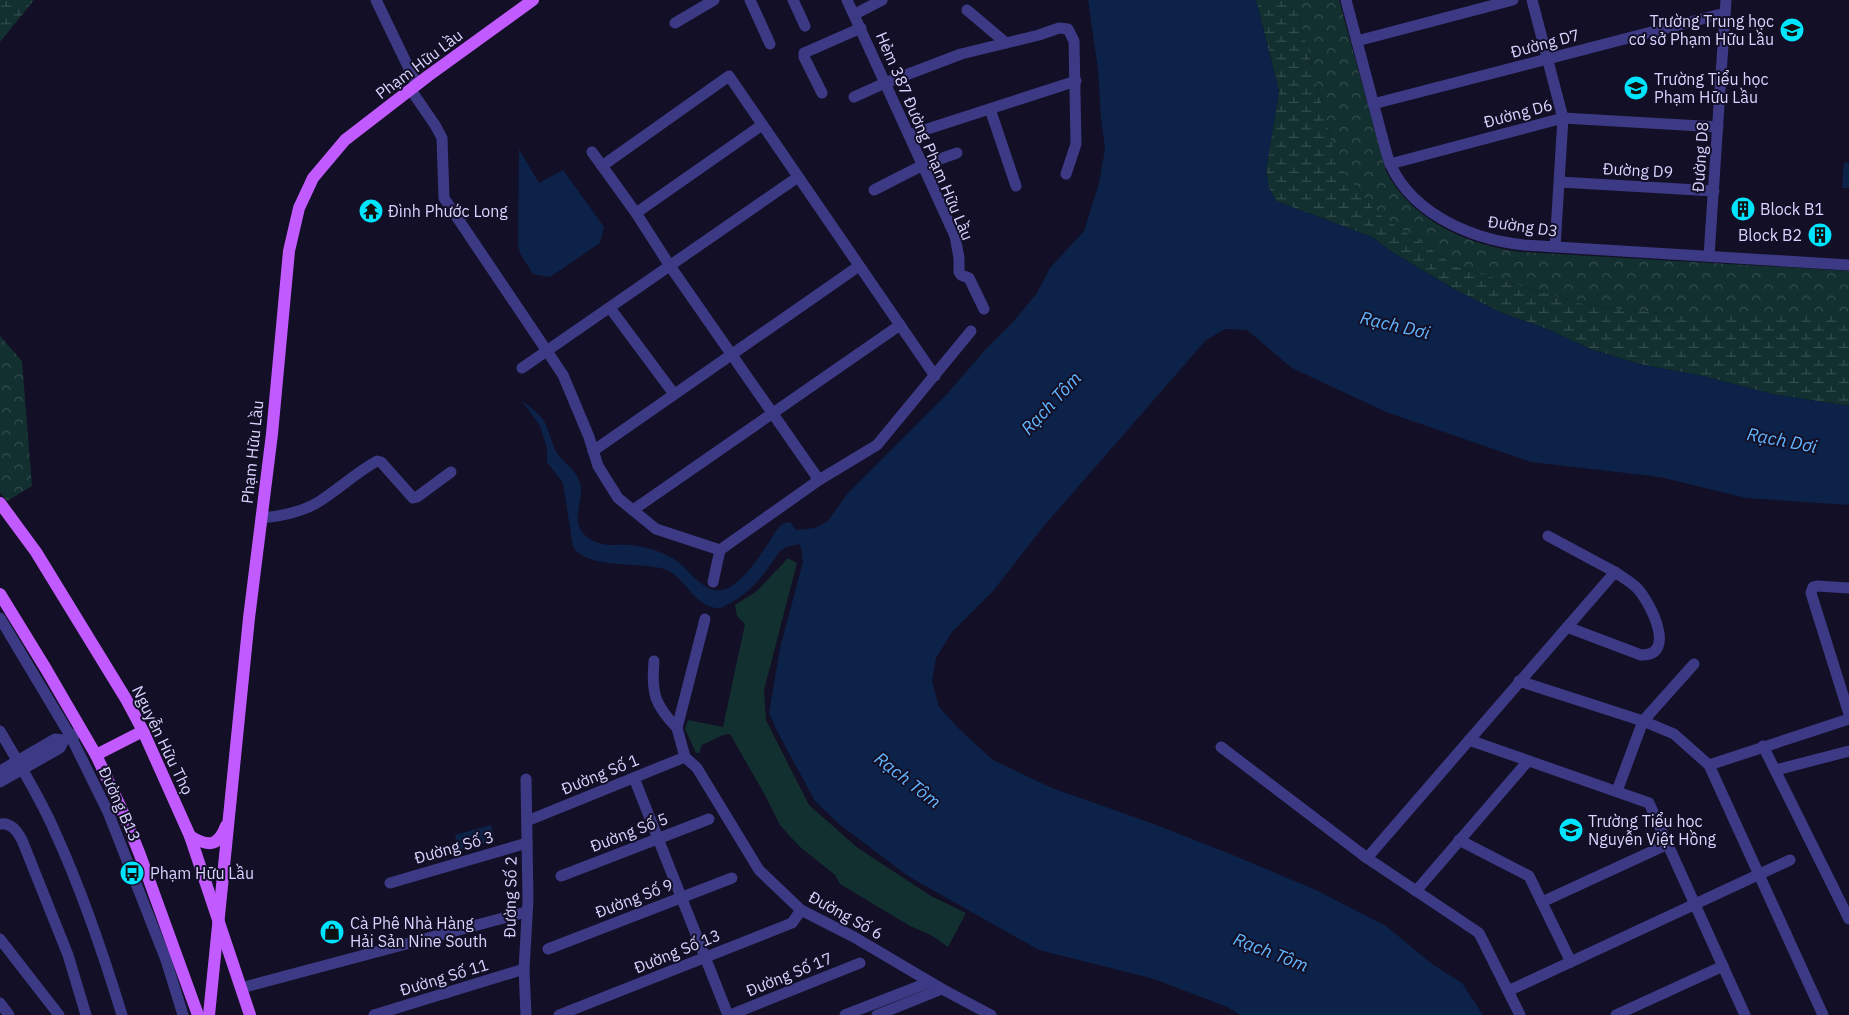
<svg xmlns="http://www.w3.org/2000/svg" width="1849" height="1015" font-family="'IBM Plex Sans',sans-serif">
  <defs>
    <pattern id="forest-crowns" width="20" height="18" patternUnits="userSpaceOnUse" patternTransform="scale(1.25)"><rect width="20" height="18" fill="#12302f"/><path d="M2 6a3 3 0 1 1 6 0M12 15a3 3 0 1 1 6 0" fill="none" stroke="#344d4e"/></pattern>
    <pattern id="wetland-marsh" width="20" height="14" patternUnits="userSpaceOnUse" patternTransform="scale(1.25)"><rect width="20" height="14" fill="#12302f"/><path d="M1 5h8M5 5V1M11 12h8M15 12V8" fill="none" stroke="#344d4e"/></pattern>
  </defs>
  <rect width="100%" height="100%" fill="#130f26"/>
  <path fill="#12302f" d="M788 558 797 563 764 690 766 720 809 805 858 848 931 896 966 913 948 947 931 935 910 926 840 884 835 875 799 846 780 825 766 797 730 734 723 735 702 745 699 753H696L685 729 688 720 723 727 745 624 737 616 735 605 757 591Z"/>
  <g fill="url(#forest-crowns)">
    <path d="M1295 0H1339L1386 171C1411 221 1470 246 1522 252L1849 271V315H1683L1589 306 1457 267 1377 213 1337 163Z"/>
    <path d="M0 336 22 361 32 486 7 501 0 493Z"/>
  </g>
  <g fill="url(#wetland-marsh)">
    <path d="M0 0H34L0 42Z"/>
    <path d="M1256 0H1295L1337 163 1377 213 1457 267 1589 306 1683 315H1849V406L1772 394 1703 376 1639 364 1590 349 1547 329 1502 313 1454 289 1392 252 1372 237 1276 201 1269 188 1266 170 1279 91Z"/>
  </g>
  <g fill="#0c2248">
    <path d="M1088 0H1256L1279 91 1266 170 1269 188 1276 201 1372 237 1392 252 1454 289 1502 313 1547 329 1590 349 1639 364 1703 376 1772 394 1849 406V505L1746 498 1660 477 1531 462 1386 412 1292 368 1247 330 1225 329 1206 340 1043 527 993 591 952 632 936 658 932 681 939 707 960 730 993 760 1052 788 1151 823 1228 853 1316 890 1386 926 1432 964 1462 983 1483 1015H1240L1227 1007 1154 979 1039 950 908 876 839 824 815 801 778 733 769 713 780 648 803 562 801 547 799 544 786 547 780 551C764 573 755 590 730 603 726 605 724 607 720 608 694 609 686 576 664 569 638 561 589 570 573 547L563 483 547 462V448L540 426 522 401C530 407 539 413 544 421 549 429 551 443 557 453 564 463 577 471 580 483 585 501 568 521 587 537 600 548 616 544 631 545 647 547 660 551 674 559 690 569 702 594 723 590 738 587 757 561 765 548 770 542 774 532 780 526 783 523 786 523 790 522L796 530 815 528 827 522 848 493 948 393 985 350 1013 322 1037 293 1050 268 1084 231 1099 183 1105 149 1101 118 1098 69Z"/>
    <path d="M519 149 539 183 563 170 604 227 600 243 550 277 533 274 520 253 518 245Z"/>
    <path d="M1844 162 1849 163V188H1842Z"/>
    <path d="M491 825 495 840 459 850 455 835Z"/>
  </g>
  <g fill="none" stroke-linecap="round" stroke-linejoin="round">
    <g stroke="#3d3a85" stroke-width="11">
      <path d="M376 0 417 85"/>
      <path d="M750 0 770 44"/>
      <path d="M793 0 805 26"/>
      <path d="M847 0 955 236 959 258V272L961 275 969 278 984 309"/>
      <path d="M1346 0 1387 155C1405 211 1469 239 1524 245L1849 265"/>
      <path d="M1532 0 1563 118 1555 247"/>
      <path d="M967 10 1006 43"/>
      <path d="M855 14 882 0"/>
      <path d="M675 23 714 0"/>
      <path d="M1357 41 1513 0"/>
      <path d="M411 90 435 125 442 138 444 198 563 375 589 437 598 466 618 498 656 529 720 550"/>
      <path d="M822 93 804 57V53L861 28"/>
      <path d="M854 97 885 83 961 54 1039 35 1059 28 1068 29 1074 41 1076 144 1066 174"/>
      <path d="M1373 104 1725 13"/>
      <path d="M990 109 1016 186"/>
      <path d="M909 135 1076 81"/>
      <path d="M592 152 636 213 670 266 819 480"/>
      <path d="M1390 164 1563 118 1718 127"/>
      <path d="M602 166 729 76 935 376"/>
      <path d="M1560 182 1714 191"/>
      <path d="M874 190 923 165 957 153"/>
      <path d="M636 213 762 125"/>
      <path d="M1709 256 1726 0"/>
      <path d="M610 308 674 394"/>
      <path d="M522 368 798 177"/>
      <path d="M593 451 859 266"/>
      <path d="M633 510 900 325"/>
      <path d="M261 518C282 516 303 512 320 501 340 488 357 472 377 461L381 462 413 498 417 497 451 472"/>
      <path d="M713 582 720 550 819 480 877 445 971 331"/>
      <path d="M1849 588 1817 586 1813 587 1811 593 1849 714"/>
      <path d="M0 618 71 737 108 812 166 960 183 1015"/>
      <path d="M1567 627 1641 655C1678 656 1650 602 1637 588 1631 582 1622 577 1615 572"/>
      <path d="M654 661C651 694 655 705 677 728"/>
      <path d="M1519 681 1643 721 1674 734 1709 765 1823 1015"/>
      <path d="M0 731C19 764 40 797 55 832 82 891 103 953 122 1015"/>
      <path d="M1469 740 1649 803 1745 1015"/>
      <path d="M1763 746 1849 919"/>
      <path d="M1221 747 1367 858 1479 933 1520 1015"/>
      <path d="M685 757 697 768 759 870 801 910 854 937 942 989 991 1015"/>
      <path d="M685 757 677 728 705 619"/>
      <path d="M1709 765 1849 719"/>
      <path d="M1776 770 1849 751"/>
      <path d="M0 771 55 739 64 740"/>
      <path d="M634 778 728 1015"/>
      <path d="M526 779 528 900 524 969 526 1015"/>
      <path d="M0 782 60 748 64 740 77 733"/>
      <path d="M1617 791 1643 721 1694 664"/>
      <path d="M527 821 685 757"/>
      <path d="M0 824C11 822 17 831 22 840L68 955 86 1015"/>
      <path d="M1459 840 1529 876 1571 962"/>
      <path d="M1367 858 1615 572 1548 536"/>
      <path d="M561 876 709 819"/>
      <path d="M390 883 527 843"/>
      <path d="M1416 891 1528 761"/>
      <path d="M1542 902 1668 844"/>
      <path d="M0 939 59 1015"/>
      <path d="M548 949 732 878"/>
      <path d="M241 988 526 912"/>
      <path d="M1508 991 1790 860"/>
      <path d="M0 1003 9 1015"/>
      <path d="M374 1015 524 969"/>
      <path d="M559 1015 792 923 801 910"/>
      <path d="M730 1015 860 963"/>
      <path d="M845 1015 930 982"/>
      <path d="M877 1015 942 989"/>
      <path d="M1616 1015 1723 966"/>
    </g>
    <g stroke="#c25bff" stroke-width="12">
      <path d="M0 503 36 552 126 699 143 731 190 836 250 1015"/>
      <path d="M0 594 46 669 96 755 122 810 140 855 198 1015"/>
      <path d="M96 755 143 731"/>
      <path d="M190 836C208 847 218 847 226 826"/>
      <path d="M209 1015 249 618 272 434 289 251 299 208 313 178 345 140 428 76 533 0"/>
    </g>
  </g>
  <defs>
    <symbol id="school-disc" viewBox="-11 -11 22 22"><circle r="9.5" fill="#00e5ff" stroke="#130f26"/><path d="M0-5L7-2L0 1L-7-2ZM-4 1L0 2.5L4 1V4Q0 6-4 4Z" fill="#111"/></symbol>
    <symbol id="building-disc" viewBox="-11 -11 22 22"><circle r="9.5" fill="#00e5ff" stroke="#130f26"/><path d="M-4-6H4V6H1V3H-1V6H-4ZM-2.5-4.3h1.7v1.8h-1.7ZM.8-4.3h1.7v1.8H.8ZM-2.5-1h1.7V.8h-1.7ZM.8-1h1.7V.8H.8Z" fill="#111"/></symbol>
    <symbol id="temple-disc" viewBox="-11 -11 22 22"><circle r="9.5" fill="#00e5ff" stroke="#130f26"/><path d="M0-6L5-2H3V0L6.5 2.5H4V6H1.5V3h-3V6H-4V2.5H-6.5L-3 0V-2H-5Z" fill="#111"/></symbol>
    <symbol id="bus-disc" viewBox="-11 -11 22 22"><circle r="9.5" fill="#00e5ff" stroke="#130f26"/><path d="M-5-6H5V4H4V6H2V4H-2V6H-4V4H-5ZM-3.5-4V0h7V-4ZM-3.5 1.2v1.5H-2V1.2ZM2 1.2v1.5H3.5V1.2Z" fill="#111"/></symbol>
    <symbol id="shop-disc" viewBox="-11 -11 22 22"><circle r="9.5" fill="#00e5ff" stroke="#130f26"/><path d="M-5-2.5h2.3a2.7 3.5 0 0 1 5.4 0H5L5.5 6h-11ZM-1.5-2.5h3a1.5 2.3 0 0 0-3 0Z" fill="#111"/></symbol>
  </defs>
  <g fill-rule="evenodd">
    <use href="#school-disc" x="1778" y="16" width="28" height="28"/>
    <use href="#school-disc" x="1622" y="74" width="28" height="28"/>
    <use href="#building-disc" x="1729" y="195" width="28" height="28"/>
    <use href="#temple-disc" x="357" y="197" width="28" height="28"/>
    <use href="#building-disc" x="1806" y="221" width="28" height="28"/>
    <use href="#school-disc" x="1557" y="816" width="28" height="28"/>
    <use href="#bus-disc" x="118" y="859" width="28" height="28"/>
    <use href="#shop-disc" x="318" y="918" width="28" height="28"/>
  </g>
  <g text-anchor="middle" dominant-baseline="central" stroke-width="4" stroke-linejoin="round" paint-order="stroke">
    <g font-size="16" fill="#d9d4ff" stroke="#130f26" text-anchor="start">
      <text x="1774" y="21" text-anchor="end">Trường Trung học<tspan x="1774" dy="18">cơ sở Phạm Hữu Lầu</tspan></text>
      <text x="1654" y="79">Trường Tiểu học<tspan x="1654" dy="18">Phạm Hữu Lầu</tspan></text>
      <text x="1760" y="209">Block B1</text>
      <text x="388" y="211">Đình Phước Long</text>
      <text x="1802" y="235" text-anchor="end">Block B2</text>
      <text x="1588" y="821">Trường Tiểu học<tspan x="1588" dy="18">Nguyễn Việt Hồng</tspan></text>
      <text x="150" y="873">Phạm Hữu Lầu</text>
      <text x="350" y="923">Cà Phê Nhà Hàng<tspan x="350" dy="18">Hải Sản Nine South</tspan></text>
    </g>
    <g font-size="16" fill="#d9d4ff" stroke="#130f26">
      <text transform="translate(1545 43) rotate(-15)">Đường D7</text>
      <text transform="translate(419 64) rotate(-37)">Phạm Hữu Lầu</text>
      <text transform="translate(1518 113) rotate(-15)">Đường D6</text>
      <text transform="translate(925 136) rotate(67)">Hẻm 387 Đường Phạm Hữu Lầu</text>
      <text transform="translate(1700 157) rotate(-86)">Đường D8</text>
      <text transform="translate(1638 170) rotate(3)">Đường D9</text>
      <text transform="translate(1523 226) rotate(8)">Đường D3</text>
      <text transform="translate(252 452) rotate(-84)">Phạm Hữu Lầu</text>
      <text transform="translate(163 740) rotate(64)">Nguyễn Hữu Thọ</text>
      <text transform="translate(600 774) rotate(-22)">Đường Số 1</text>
      <text transform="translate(120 804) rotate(66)">Đường B13</text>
      <text transform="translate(629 832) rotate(-21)">Đường Số 5</text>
      <text transform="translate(454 847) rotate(-16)">Đường Số 3</text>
      <text transform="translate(510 897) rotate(-89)">Đường Số 2</text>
      <text transform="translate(634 898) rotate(-21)">Đường Số 9</text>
      <text transform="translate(846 915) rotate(29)">Đường Số 6</text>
      <text transform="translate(677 951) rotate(-22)">Đường Số 13</text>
      <text transform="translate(789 974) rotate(-22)">Đường Số 17</text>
      <text transform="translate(444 977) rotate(-17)">Đường Số 11</text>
    </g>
    <g font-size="18" font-style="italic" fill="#62b6ff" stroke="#130f26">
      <text transform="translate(1395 325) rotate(13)">Rạch Dơi</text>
      <text transform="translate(1051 403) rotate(-47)">Rạch Tôm</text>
      <text transform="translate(1782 440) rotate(11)">Rạch Dơi</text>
      <text transform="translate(908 780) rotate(38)">Rạch Tôm</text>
      <text transform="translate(1271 952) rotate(21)">Rạch Tôm</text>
    </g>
  </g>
</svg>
